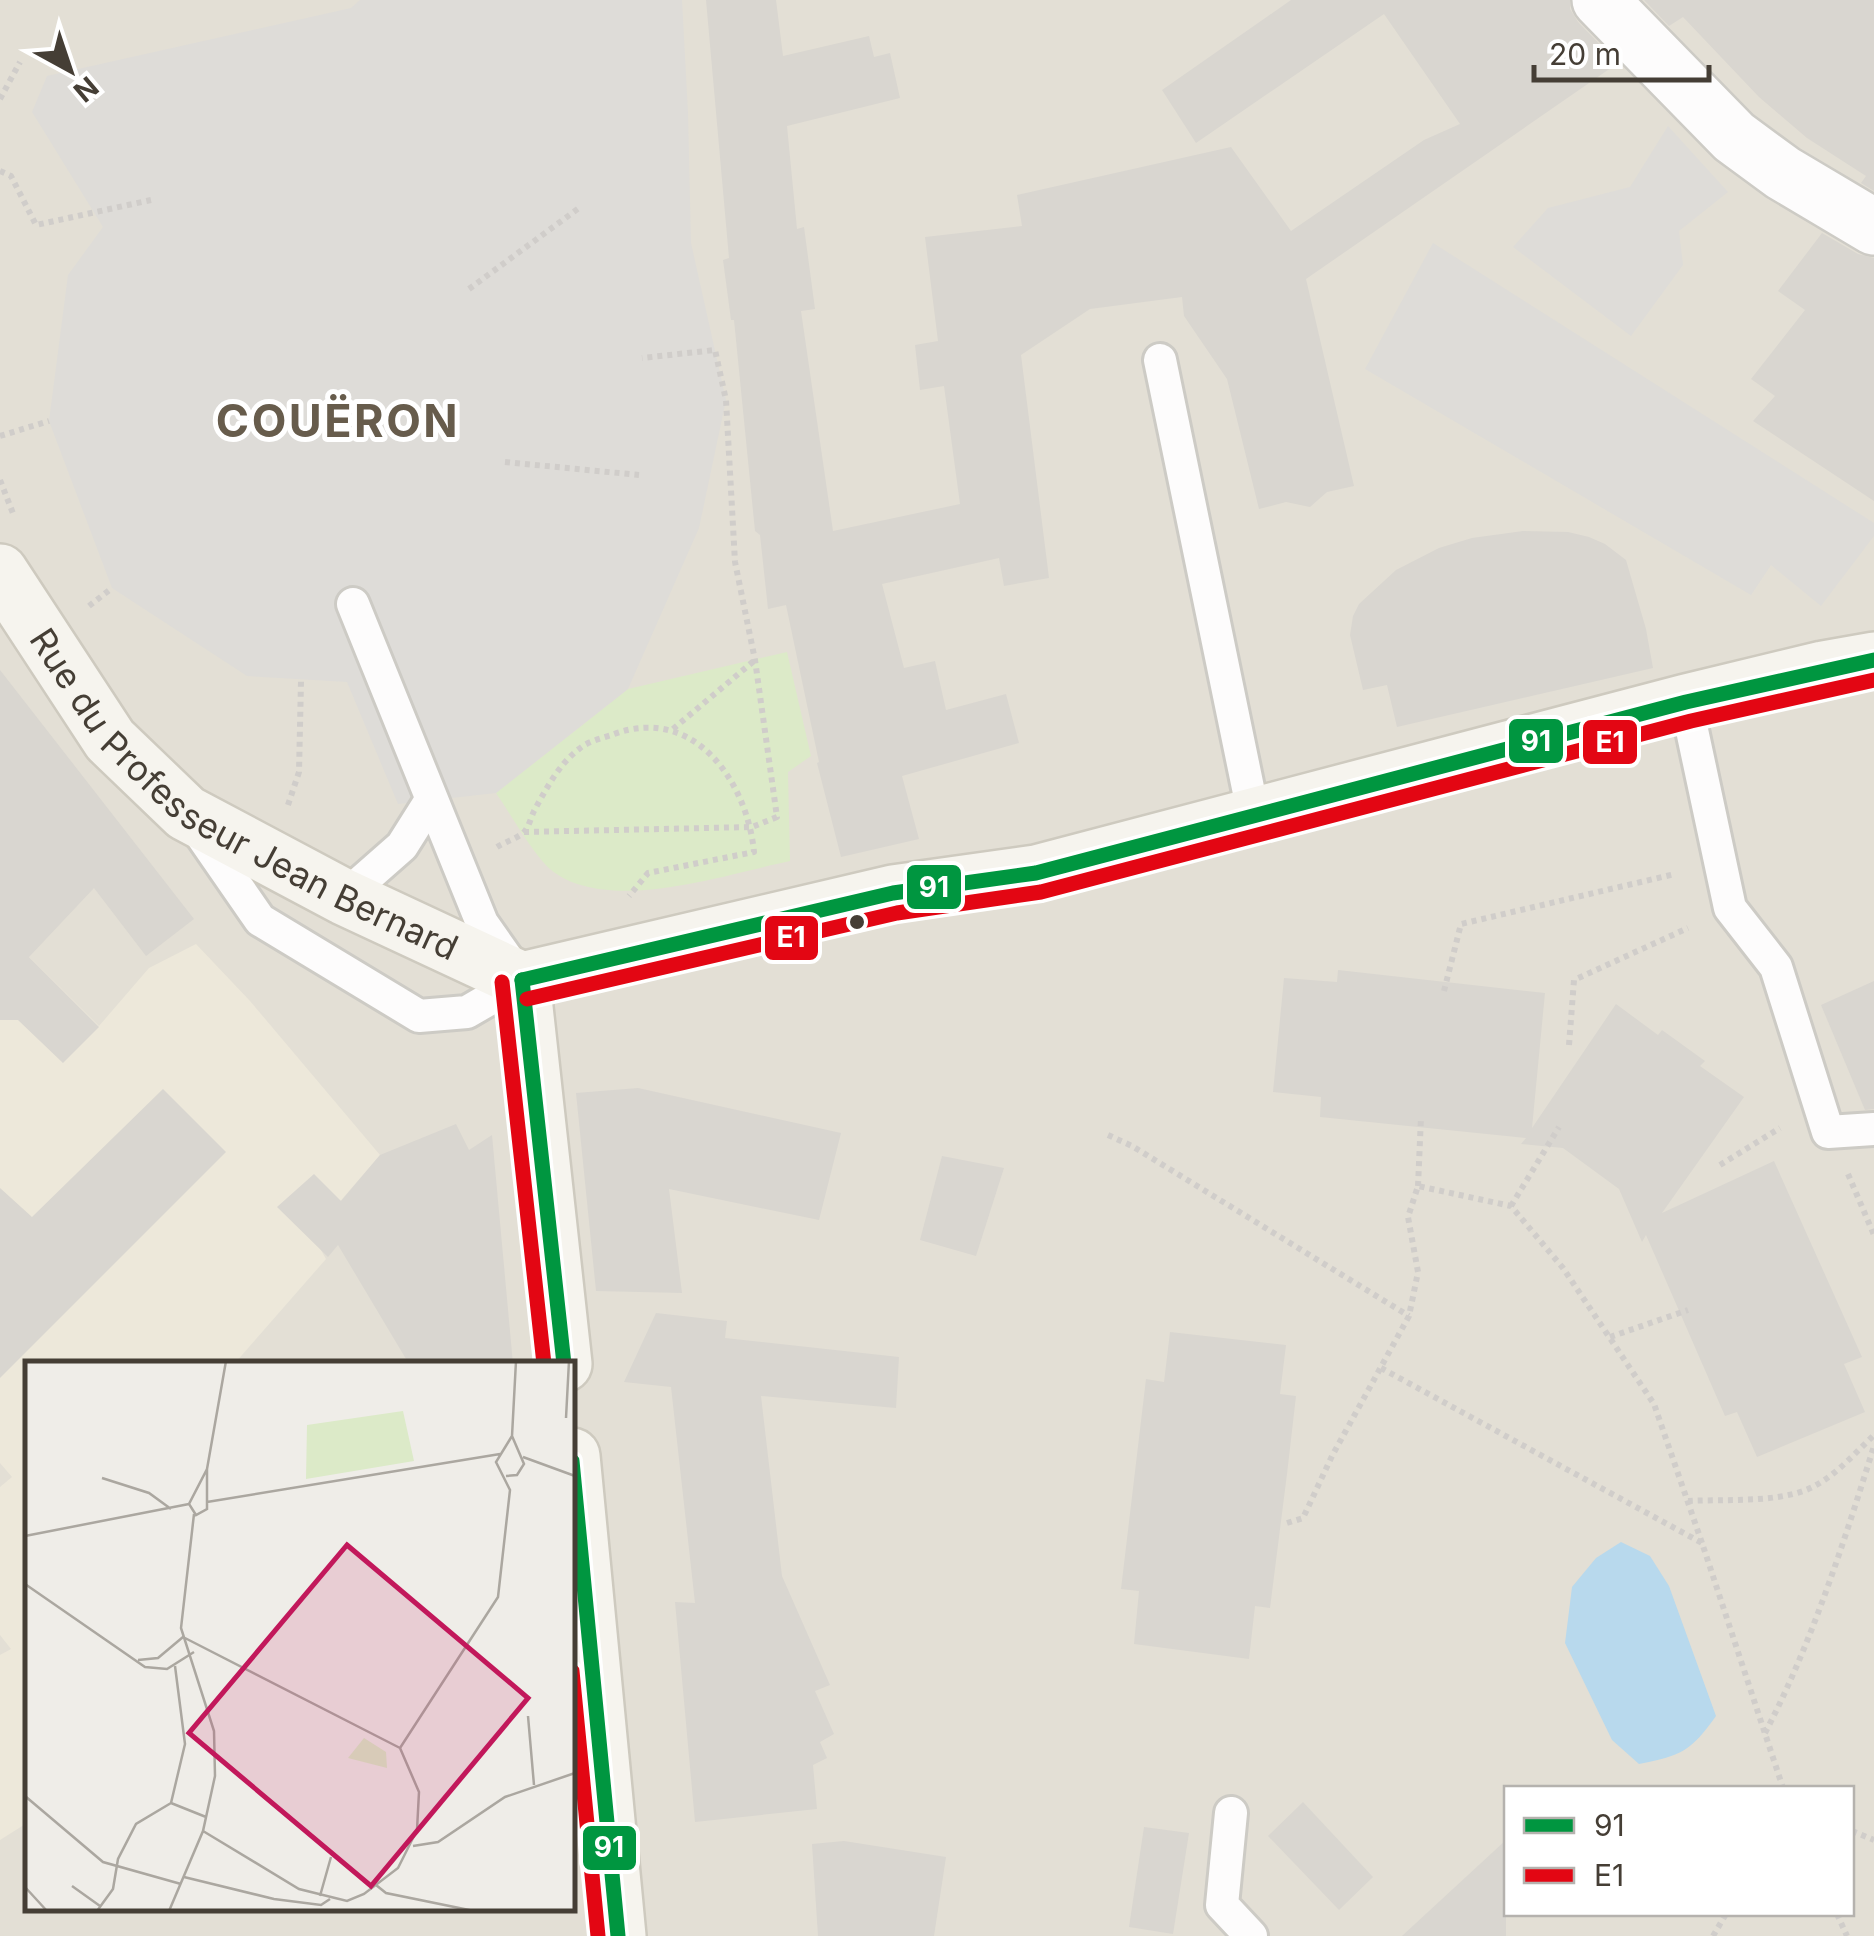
<svg xmlns="http://www.w3.org/2000/svg" width="1874" height="1936" font-family="Inter,sans-serif">
  <rect width="100%" height="100%" fill="#efede8"/>
  <path fill="#e3dfd5" fill-rule="evenodd" d="M0 0H1874V1936H0ZM28 1364H572V1908H28ZM1506 1788H1852V1914H1506Z"/>
  <path fill="#ede8da" d="M7 935 99 1026 149 968 196 944 250 1001 380 1155 312 1234 326 1259 235 1363 28 1364 27 1823 0 1840V1655L11 1649 0 1635V1487L12 1477 0 1463V944Z"/>
  <path fill="#dceac8" d="M787 652 811 756 788 772 790 861C726 874 606 916 550 869 533 854 510 813 496 793L628 689Z"/>
  <g fill="#dedcd8">
    <path d="M360 0H682L688 113 691 243 726 400 699 528 628 689 496 793 398 804 347 682 247 676 112 588 49 421 68 275 103 227 32 112 47 76 351 8Z"/>
    <path d="M1668 126 1728 192 1679 231 1683 265 1631 336 1513 247 1548 208 1630 187Z"/>
    <path d="M1433 243 1874 523V536L1821 606 1771 565 1751 595 1365 369Z"/>
  </g>
  <path fill="#b8d9ed" d="M1621 1542 1650 1556 1669 1586 1716 1716C1691 1751 1681 1756 1639 1764L1612 1740 1565 1643 1572 1587 1596 1558Z"/>
  <g fill="#d9d6d0">
    <path d="M706 0H776L783 56 869 36 874 57 890 53 900 98 787 126 797 229 804 227 815 309 801 311 833 531 960 504 944 386 920 390 915 345 938 341 925 237 1022 226 1017 195 1231 147 1291 231 1424 140 1460 124 1384 14 1196 143 1162 90 1291 0H1570V9L1578 22 1618 63 1306 279 1354 486 1327 492 1310 507 1286 502 1259 509 1227 379 1184 316 1182 297 1090 309 1021 355 1049 578 1004 586 999 558 882 584 904 668 935 661 946 710 1006 694 1019 743 902 776 919 839 841 857 817 763 819 762 786 605 768 609 760 535 755 531 734 320H731L723 260 729 258Z"/>
    <path d="M1644 0H1874V191L1861 183 1866 176 1807 138 1759 97 1683 17 1669 26Z"/>
    <path d="M1822 233 1858 254 1874 258V501L1753 421 1775 396 1751 379 1805 310 1778 291Z"/>
    <path d="M1523 531 1568 532 1589 537 1605 544 1626 560 1646 629 1653 668 1397 727 1387 685 1363 690 1350 635 1353 616 1359 604 1396 570 1439 548 1472 538Z"/>
    <path d="M0 670 194 919 146 956 94 888 29 957 99 1027 63 1063 18 1020H0Z"/>
    <path d="M1338 970 1545 993 1532 1128 1616 1004 1658 1035 1662 1030 1705 1061 1700 1066 1744 1097 1662 1213 1774 1161 1862 1357 1844 1364 1865 1412 1757 1457 1737 1412 1725 1416 1646 1235 1642 1242 1619 1189 1563 1148 1521 1144 1526 1138 1320 1117 1321 1097 1273 1092 1284 978 1337 982Z"/>
    <path d="M1874 981V1109L1865 1110 1821 1005Z"/>
    <path d="M638 1088 841 1133 819 1220 669 1189 682 1293 596 1291 576 1093Z"/>
    <path d="M163 1089 226 1152 0 1378V1188L32 1217Z"/>
    <path d="M456 1124 469 1150 492 1135 513 1364H409L338 1245 328 1257 277 1207 314 1174 341 1201 380 1155Z"/>
    <path d="M942 1156 1004 1168 976 1256 920 1240Z"/>
    <path d="M656 1313 727 1321 725 1338 899 1357 896 1408 761 1396 782 1576 830 1685 815 1691 834 1734 820 1742 827 1758 813 1765 817 1809 695 1822 675 1602 695 1603 671 1387 624 1382Z"/>
    <path d="M1170 1332 1286 1345 1280 1394 1296 1396 1287 1474 1270 1608 1255 1606 1249 1659 1134 1644 1139 1591 1121 1589 1146 1379 1164 1382Z"/>
    <path d="M1303 1802 1373 1877 1339 1910 1268 1836Z"/>
    <path d="M1144 1827 1189 1833 1173 1934 1129 1927Z"/>
    <path d="M1506 1840V1936H1402Z"/>
    <path d="M844 1841 946 1857 934 1936H818L812 1844Z"/>
  </g>
  <g fill="none" stroke-linecap="round" stroke-linejoin="round">
    <defs>
      <g id="lane">
        <path d="M1160 360 1254 817"/>
        <path d="M1686 702 1730 908 1776 967 1828 1132 1874 1129"/>
        <path d="M195 826 260 920 419 1016 467 1012 522 980 482 923 353 604"/>
        <path d="M344 897 402 846 431 800"/>
        <path d="M1231 1813 1222 1905 1251 1936"/>
      </g>
      <path id="street" d="M1600 0 1734 137 1783 173 1874 227"/>
      <g id="secondary">
        <path id="s1" d="M0 572 110 740 186 813 344 897 522 980"/>
        <path d="M522 980 893 893 1036 873 1686 702 1823 669 1874 660"/>
        <path d="M522 980 564 1364"/>
        <path d="M572 1456 618 1936"/>
      </g>
    </defs>
    <use href="#lane" stroke="#cdcbc5" stroke-width="38"/>
    <use href="#street" stroke="#cdcbc5" stroke-width="60"/>
    <use href="#secondary" stroke="#cecabf" stroke-width="60"/>
    <g stroke="#d0cdca" stroke-width="6" stroke-dasharray="5 5" stroke-linecap="butt">
      <path d="M0 99 20 62"/>
      <path d="M0 171 11 176 36 225 151 200"/>
      <path d="M469 289 579 208"/>
      <path d="M0 436 49 421"/>
      <path d="M505 462 639 475"/>
      <path d="M0 480 14 516"/>
      <path d="M89 606 112 588"/>
      <path d="M673 729 755 660"/>
      <path d="M288 805 299 772 301 681"/>
      <path d="M524 832 752 827 777 817 755 660 735 562 726 400 715 350 642 358"/>
      <path d="M497 847C505 842 518 838 524 832 529 827 531 817 534 811 546 789 559 764 579 749 588 741 603 738 614 734 694 705 747 781 754 852L648 873 629 896"/>
      <path d="M1444 991 1461 924 1675 874"/>
      <path d="M1569 1045 1574 980 1688 928"/>
      <path d="M1108 1135 1132 1146 1409 1316"/>
      <path d="M1720 1165 1780 1128"/>
      <path d="M1848 1174 1874 1235"/>
      <path d="M1418 1186 1421 1117"/>
      <path d="M1511 1206 1559 1127"/>
      <path d="M1610 1337 1688 1310"/>
      <path d="M1381 1368 1702 1543 1783 1788"/>
      <path d="M1688 1501C1725 1499 1771 1503 1806 1490 1833 1479 1854 1454 1874 1435"/>
      <path d="M1287 1523 1303 1518 1332 1456 1409 1316 1418 1272 1408 1217 1418 1186 1511 1206 1563 1268 1654 1404 1702 1543"/>
      <path d="M1765 1733C1812 1643 1844 1542 1874 1446"/>
      <path d="M1852 1831 1874 1840"/>
      <path d="M1837 1914 1847 1936"/>
      <path d="M1713 1936 1726 1914"/>
    </g>
    <use href="#lane" stroke="#fdfcfc" stroke-width="32"/>
    <use href="#street" stroke="#fdfcfc" stroke-width="55"/>
    <use href="#secondary" stroke="#f6f4ee" stroke-width="55"/>
    <defs>
      <g id="bus-1">
        <path d="M522 980 893 893 1036 873 1686 702 1874 660"/>
        <path d="M522 980 564 1364"/>
        <path d="M572 1461 618 1936"/>
      </g>
      <g id="bus-2">
        <path d="M502 982 544 1364"/>
        <path d="M527 999 897 913 1041 892 1691 721 1874 680"/>
        <path d="M572 1671 598 1936"/>
      </g>
    </defs>
    <use href="#bus-1" stroke="#fff" stroke-width="22"/>
    <use href="#bus-2" stroke="#fff" stroke-width="22"/>
    <use href="#bus-1" stroke="#009640" stroke-width="15"/>
    <use href="#bus-2" stroke="#e30613" stroke-width="15"/>
  </g>
  <circle fill="#453e35" stroke="#fff" stroke-width="4" cx="857" cy="922" r="9"/>
  <g text-anchor="middle" dominant-baseline="central" stroke-width="10" stroke-linejoin="round" paint-order="stroke">
    <g font-size="35" fill="#453e35" stroke="#fff">
      <text stroke="none"><textPath href="#s1" startOffset="340">Rue du Professeur Jean Bernard</textPath></text>
    </g>
    <g font-size="45" font-weight="bold" letter-spacing="2.5" fill="#675c4c" stroke="#fff">
      <text x="338" y="420">COUËRON</text>
    </g>
  </g>
  <g transform="translate(25 1361)">
    <rect width="550" height="550" fill="#efede8"/>
    <path d="M378 50 389 100 281 118 282 64ZM339 377 361 391 362 407 323 397Z" fill="#dceac8"/>
    <path fill="none" stroke="#aba7a0" stroke-width="2.5" d="M541 57 544 0M498 96 550 115M182 108V148L171 154 164 143 182 108 201 0M481 115 492 114 499 103 487 75M77 117 124 132 146 148M182 141 475 93M0 175 164 143M0 223 120 306 142 308 169 291M158 276 375 387M113 299 133 297 158 276M503 355 509 424M375 387 473 236 485 129 471 101 487 75 491 0M0 435 78 501 156 523M146 442 181 456M178 470 274 528 322 540 339 533 373 507 392 469 394 431 375 387M388 485 413 481 480 436 550 412M159 516 249 538 296 544 305 538M351 524 361 532 449 550M47 525 75 545M0 526 22 550M295 535 306 496M72 550 88 528 93 498 111 463 146 442 160 383 150 305M144 550 178 470 190 415 189 370 156 267 169 153"/>
    <path fill="#c2185b" fill-opacity="0.15" stroke="#c2185b" stroke-width="5" d="M322 184 503 337 346 525 164 372Z"/>
    <rect width="550" height="550" fill="none" stroke="#453e35" stroke-width="5"/>
  </g>
  <g stroke="#fff" stroke-width="4">
    <rect x="1507" y="717" width="58" height="48" rx="10" fill="#009640"/>
    <rect x="1581" y="718" width="58" height="48" rx="10" fill="#e30613"/>
    <rect x="905" y="863" width="58" height="48" rx="10" fill="#009640"/>
    <rect x="763" y="914" width="57" height="48" rx="10" fill="#e30613"/>
    <rect x="581" y="1824" width="57" height="48" rx="10" fill="#009640"/>
  </g>
  <g font-size="28" text-anchor="middle" font-weight="bold" fill="#fff">
    <text x="1536" y="751">91</text>
    <text x="1610" y="752">E1</text>
    <text x="934" y="897">91</text>
    <text x="791" y="947">E1</text>
    <text x="609" y="1857">91</text>
  </g>
  <rect x="1504" y="1786" width="350" height="130" fill="#ffffff" stroke="#b5b2ae" stroke-width="2.5"/>
  <rect x="1524" y="1818" width="50" height="15" fill="#009640" stroke="#b5b2ae" stroke-width="2.5"/>
  <text x="1594" y="1836" font-size="30" fill="#453e35">91</text>
  <rect x="1524" y="1868" width="50" height="15" fill="#e30613" stroke="#b5b2ae" stroke-width="2.5"/>
  <text x="1594" y="1886" font-size="30" fill="#453e35">E1</text>
  <g transform="translate(70 70) rotate(140)" stroke="#ffffff" stroke-width="8" paint-order="stroke">
  <path d="M0-8L18 38L0 25L-18 38Z" fill="#453e35"/>
  <text y="-15" font-size="28" font-weight="bold" text-anchor="middle" fill="#453e35">N</text>
  </g>
  <path d="M1534 65v15h175v-15" fill="none" stroke="#453e35" stroke-width="5"/>
  <text x="1549" y="65" font-size="30" fill="#453e35" stroke="#ffffff" stroke-width="8" paint-order="stroke">20 m</text>
</svg>
